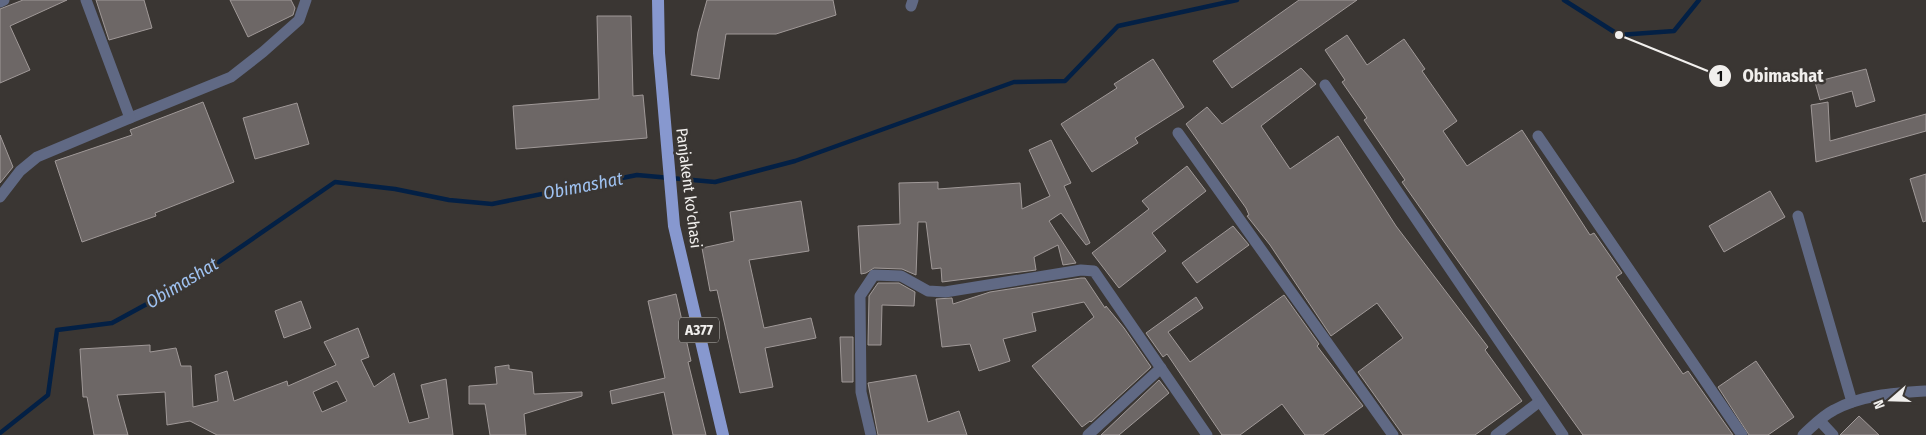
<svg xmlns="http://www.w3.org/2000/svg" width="1926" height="435" font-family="'Fira Sans Condensed',sans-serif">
  <rect width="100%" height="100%" fill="#3a3633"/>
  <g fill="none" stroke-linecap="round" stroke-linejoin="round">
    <g stroke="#032045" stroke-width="4.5">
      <path d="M1564 0 1619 35 1674 31 1699 0"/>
      <path d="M0 433 48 395 57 330 112 323 200 275 335 182 395 189 449 200 492 204 637 175 715 182 795 161 1014 82 1065 81 1118 26 1237 0"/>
    </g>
  </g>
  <g fill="#6d6766" stroke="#a09998" fill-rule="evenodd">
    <path d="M23 0H67L10 26 30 70 0 83V9Z"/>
    <path d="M96 0H144L152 28 109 40Z"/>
    <path d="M230 0H291L295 8 293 15 248 37Z"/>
    <path d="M707 0H833L836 15 776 34H726L719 79 691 75 698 32Z"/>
    <path d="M1299 0H1357L1232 88 1213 61Z"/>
    <path d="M597 16H631L633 96 643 95 647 138 516 149 513 106 599 99Z"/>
    <path d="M1347 35 1367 65 1404 39 1425 69 1422 71 1457 121 1443 131 1467 166 1522 130 1590 235 1594 233 1622 273 1616 277 1683 374 1688 371 1733 435H1583L1440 236 1402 182 1405 180 1364 120 1367 118 1342 82 1345 80 1325 50Z"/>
    <path d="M1153 59 1184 107 1135 138 1138 143 1092 172 1061 124 1117 88 1114 84Z"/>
    <path d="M1301 68 1316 84 1261 126 1290 169 1338 136 1396 226 1488 347 1485 350 1522 401 1475 435H1403L1358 372 1403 338 1377 303 1331 336 1270 245 1247 216 1249 215 1246 208 1186 124 1207 107 1222 124Z"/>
    <path d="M1866 69 1875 101 1856 107 1852 91 1820 100 1815 82Z"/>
    <path d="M203 102 234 182 155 213 156 216 82 242 55 161 132 135 130 130Z"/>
    <path d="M1828 102 1830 141 1926 114V131L1816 162 1811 105Z"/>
    <path d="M297 103 309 144 255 159 243 118Z"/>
    <path d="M0 135 13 167 0 183Z"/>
    <path d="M1051 140 1071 183 1064 186 1090 243 1086 245 1061 213 1049 221 1076 263 1063 265 1058 245 1034 257 1036 270 942 282 941 268 932 269 926 222H918L916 275 902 269 874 268 866 273 861 274 858 226 900 224 899 183 938 182V189L1020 183 1022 209 1050 196 1029 150Z"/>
    <path d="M1187 166 1206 191 1152 233 1166 251 1119 288 1092 253 1149 209 1142 201Z"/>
    <path d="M1926 174V221L1923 222 1910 179Z"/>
    <path d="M1770 191 1785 217 1724 252 1709 226Z"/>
    <path d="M801 201 809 251 749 260 764 328 811 318 816 338 765 348 773 387 740 393 717 290 710 291 702 248 734 241 730 212Z"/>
    <path d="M1233 226 1249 245 1197 283 1182 263Z"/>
    <path d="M1081 278H1085L1105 308 1106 306 1124 328 1151 367 1091 422 1090 421 1082 427 1032 366 1094 317 1084 302 1032 313 1036 331 1003 339 1010 361 979 371 970 344 942 347 936 299 952 298 953 304 990 292Z"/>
    <path d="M878 283H899L915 292 914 306 882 305 881 345H868L869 296Z"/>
    <path d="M676 294 691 361 688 362 706 435H673L664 392 612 404 610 391 665 378 648 301Z"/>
    <path d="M1284 295 1319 344 1317 346 1363 406 1323 435H1305L1282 404 1240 435H1222L1167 354 1163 357 1146 333 1196 297 1203 308 1168 332 1190 362Z"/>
    <path d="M301 301 311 328 284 338 275 311Z"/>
    <path d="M358 328 369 357 361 360 374 387 394 373 409 423 429 418 421 385 446 379 453 435H217L190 421 167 425 165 392 117 395 128 435H94L87 397H83L80 349 150 345V352L176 348 181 366H191L193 407 218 401 215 375 227 371 234 401 287 381 288 386 336 365 324 342ZM337 381 347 401 322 412 313 392Z"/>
    <path d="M840 337H853V382H842Z"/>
    <path d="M1756 361 1794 417 1768 435H1749L1718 387Z"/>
    <path d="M509 365V369L532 372 534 394 582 392V396L524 414 526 435H490L485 404H469V386L497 384 495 367Z"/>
    <path d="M916 375 928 422 959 411 967 435H878L868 383Z"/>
    <path d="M1159 380 1169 393 1119 435H1101Z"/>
    <path d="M1859 416 1879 435H1840Z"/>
  </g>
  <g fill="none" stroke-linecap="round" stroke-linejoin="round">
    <g stroke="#606984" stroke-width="11">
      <path d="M0 2 4 0"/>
      <path d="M911 6 913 0"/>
      <path d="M1325 85 1563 435"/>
      <path d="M130 118 231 77 263 52 299 20 306 0"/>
      <path d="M1178 133 1393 435"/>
      <path d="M1538 136 1742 435"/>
      <path d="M0 197 20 171 37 157 130 118 86 0"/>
      <path d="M1798 216 1852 402"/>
      <path d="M1820 421 1833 435"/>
      <path d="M871 435 861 392 860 296 874 275 901 276 928 291 945 292 1081 270 1094 271 1207 435"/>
      <path d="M1088 435 1161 368"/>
      <path d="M1496 435 1539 402"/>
      <path d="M1803 435C1812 427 1822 416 1834 410 1861 395 1895 393 1926 391"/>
    </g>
    <path stroke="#8798cf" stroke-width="12" d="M658 0 659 53 674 226 723 435"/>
  </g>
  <g text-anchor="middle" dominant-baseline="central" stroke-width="5" stroke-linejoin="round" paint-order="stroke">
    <rect fill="#3a3633" stroke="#bab8b5" stroke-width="1" x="679" y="317.5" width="40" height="25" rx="4"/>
    <g font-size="15" font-weight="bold" fill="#f1efed">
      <text x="699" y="330">A377</text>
    </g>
    <g font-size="16" fill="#f1efed" stroke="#3a3633">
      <text transform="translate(689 188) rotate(83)">Panjakent ko'chasi</text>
    </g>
    <g font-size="18" font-style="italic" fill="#9fc2f1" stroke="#3a3633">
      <text transform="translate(583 186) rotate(-11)">Obimashat</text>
      <text transform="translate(182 283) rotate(-31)">Obimashat</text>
    </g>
  </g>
  <path fill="none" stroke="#f1efed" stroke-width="2" d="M1619 35L1720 76"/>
  <g fill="#f1efed" stroke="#3a3633" stroke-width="2">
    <circle cx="1619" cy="35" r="5"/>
    <circle cx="1720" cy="76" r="12"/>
  </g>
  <g font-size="15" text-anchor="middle" font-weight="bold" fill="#111">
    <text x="1720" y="81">1</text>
  </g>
  <g font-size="18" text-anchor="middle" font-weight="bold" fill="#f1efed" stroke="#3a3633" stroke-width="5" stroke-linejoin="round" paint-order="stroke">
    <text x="1783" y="82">Obimashat</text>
  </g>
  <g transform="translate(1891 400) rotate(250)" stroke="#3a3633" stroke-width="4" paint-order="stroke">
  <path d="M0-4L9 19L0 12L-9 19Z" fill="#f1efed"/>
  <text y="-8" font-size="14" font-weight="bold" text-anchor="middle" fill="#f1efed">N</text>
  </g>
</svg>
